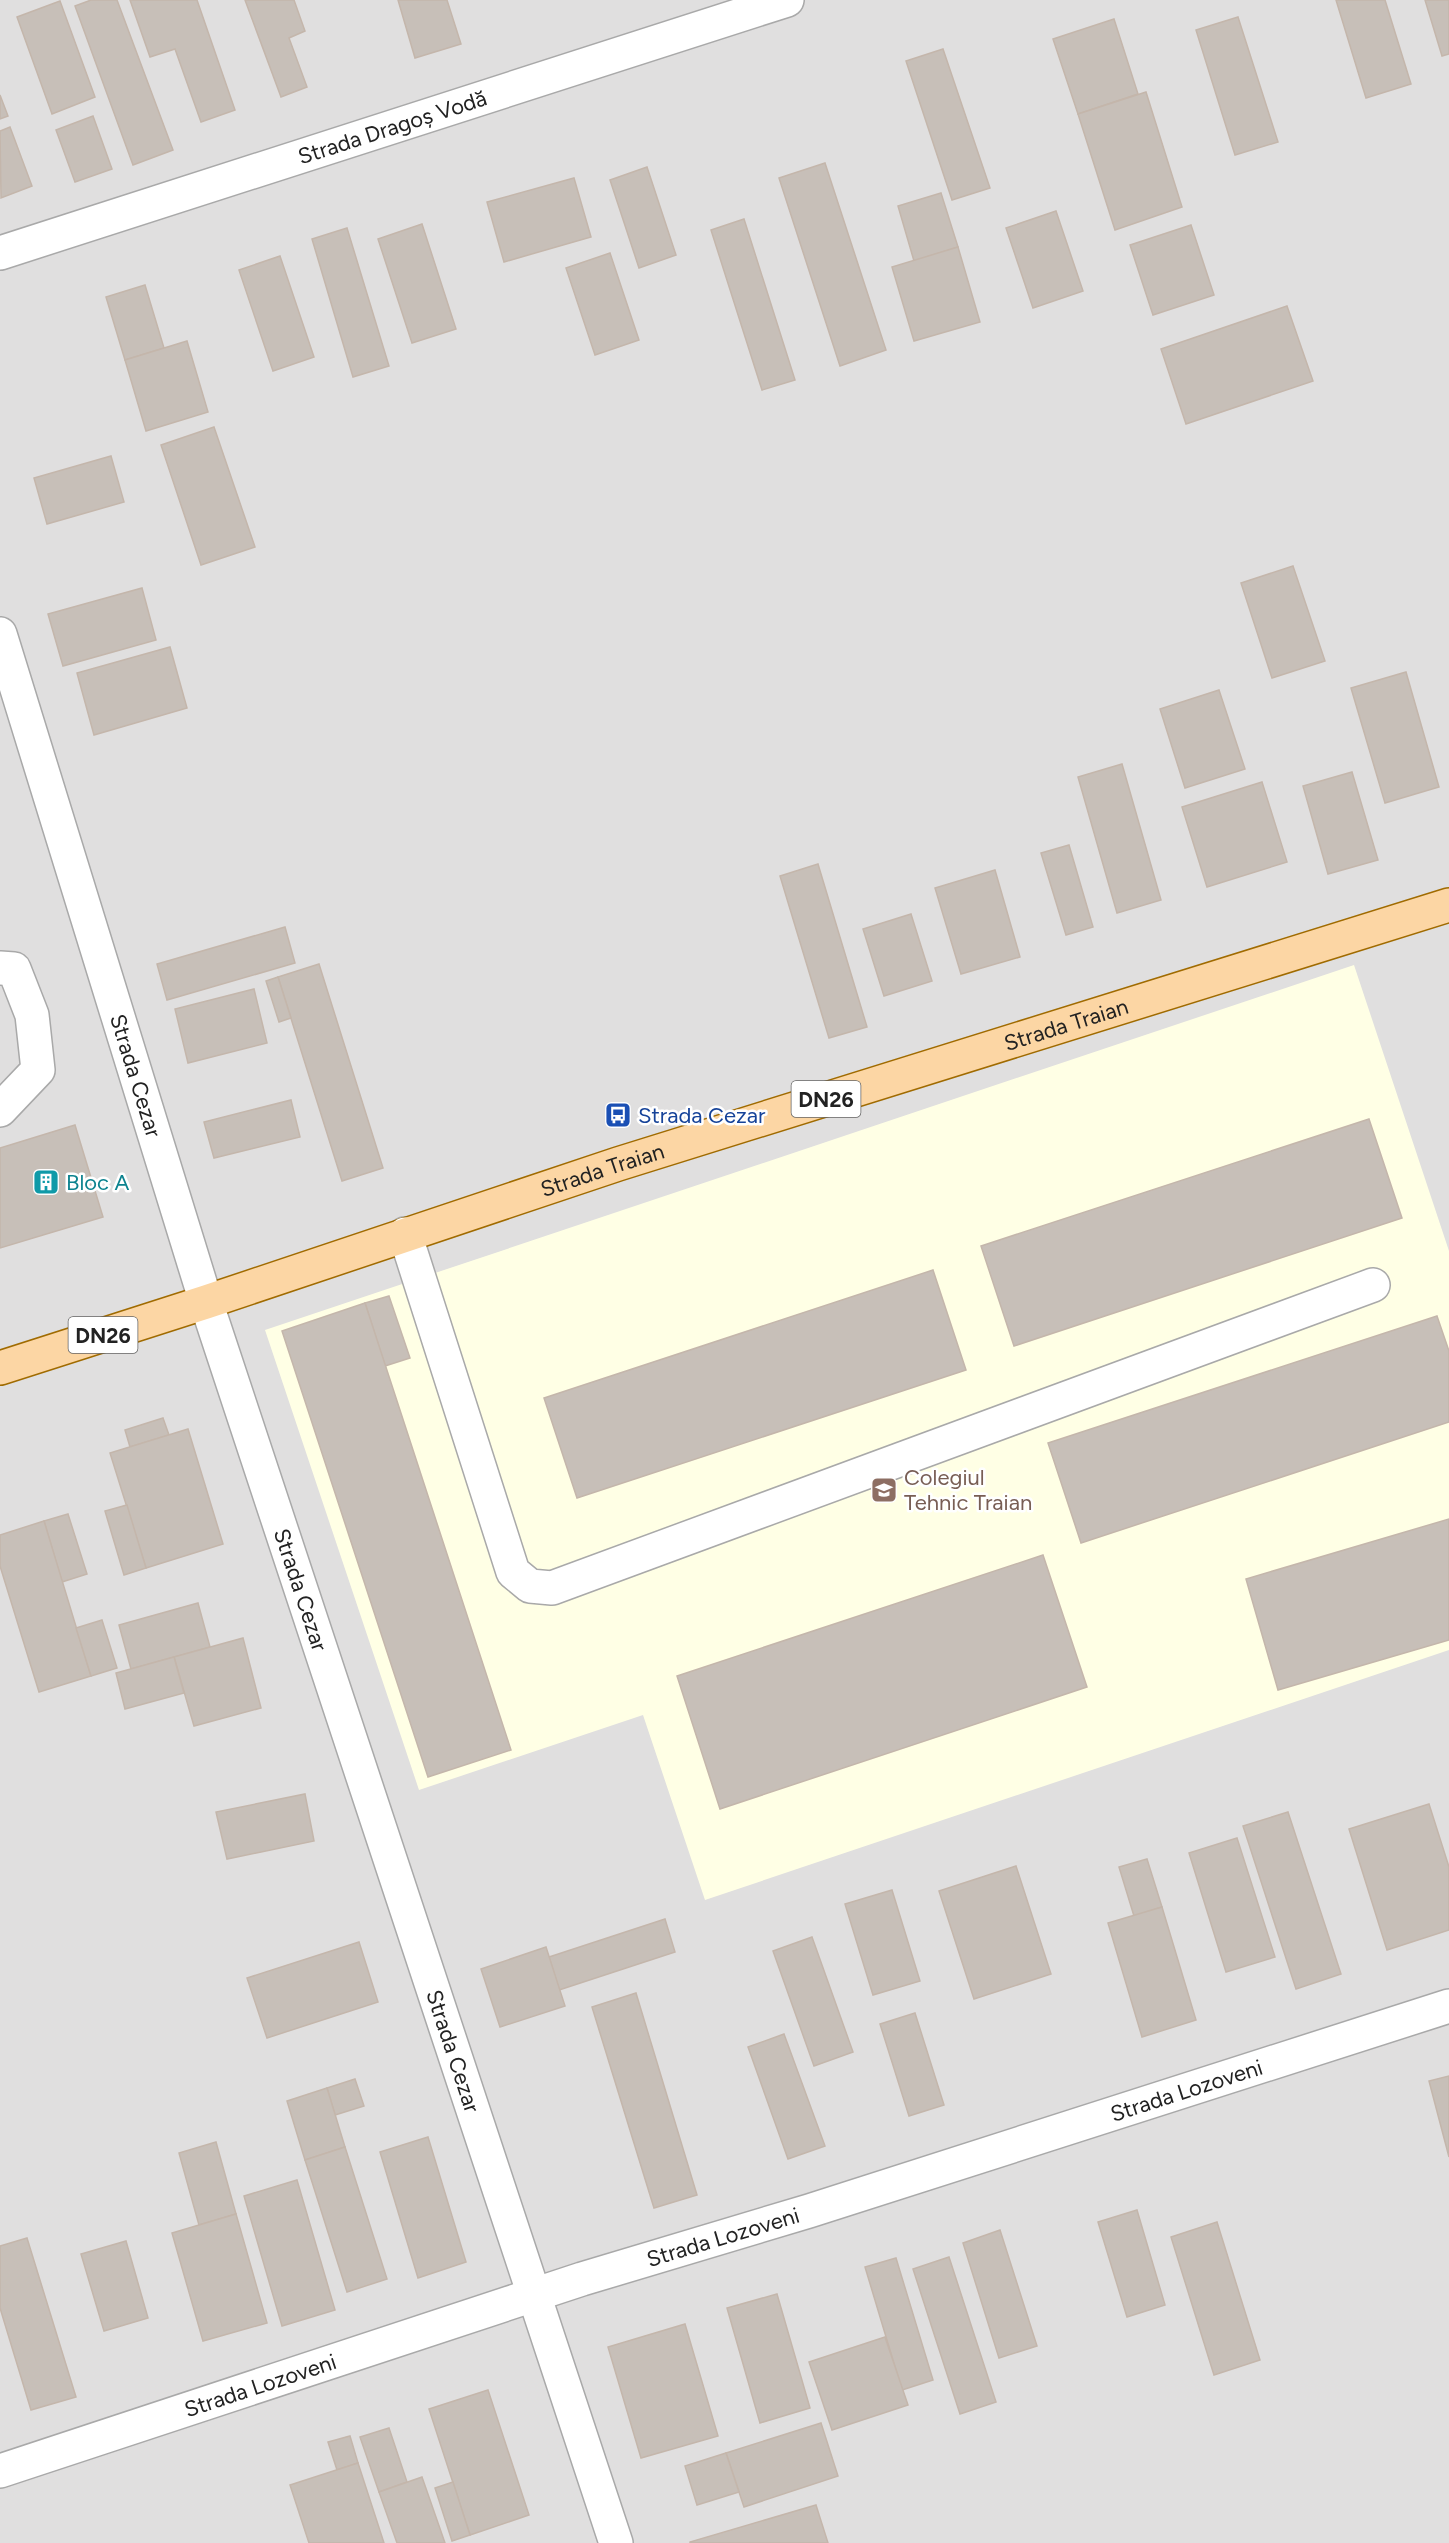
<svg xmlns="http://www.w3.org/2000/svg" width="1449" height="2543" font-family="Figtree,sans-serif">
  <rect width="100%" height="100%" fill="#f2efe9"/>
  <rect fill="#e0dfdf" x="0" y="0" width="1449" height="2543"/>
  <path fill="#ffffe5" d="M1354 965 1449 1251V1650L705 1900 643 1715 419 1790 265 1330Z"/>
  <g fill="#c7bfb8" stroke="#c4b6ab" stroke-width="1.5">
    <path d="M91 0H117L173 150 133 165 75 6Z"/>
    <path d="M130 0H197L235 110 201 122 175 49 150 57Z"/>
    <path d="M245 0H294L305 31 289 38 307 87 281 97Z"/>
    <path d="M398 0H447L461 44 415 58Z"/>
    <path d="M1336 0H1385L1411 84 1366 98Z"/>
    <path d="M1425 0H1449V54L1442 56Z"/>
    <path d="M60 1 95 97 52 114 17 17Z"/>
    <path d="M1238 17 1278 142 1235 155 1196 30Z"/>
    <path d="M1114 19 1138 94 1078 114 1053 39Z"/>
    <path d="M943 49 990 188 952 200 906 61Z"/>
    <path d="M1146 92 1182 207 1115 230 1078 114Z"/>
    <path d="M0 95 8 116 0 119Z"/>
    <path d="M93 116 112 169 75 182 56 130Z"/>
    <path d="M10 127 32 186 1 198 0 131Z"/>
    <path d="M825 163 886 350 840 366 779 178Z"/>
    <path d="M647 167 676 255 639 268 610 180Z"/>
    <path d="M574 178 591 237 504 262 487 202Z"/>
    <path d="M941 193 958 247 914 261 898 206Z"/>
    <path d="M1056 211 1083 291 1033 308 1006 228Z"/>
    <path d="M744 219 795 380 762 390 711 230Z"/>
    <path d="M422 224 456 329 412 343 378 239Z"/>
    <path d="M1191 225 1214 295 1153 315 1130 245Z"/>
    <path d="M347 228 389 366 353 377 312 239Z"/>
    <path d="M958 247 980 322 914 341 892 267Z"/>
    <path d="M610 253 639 340 595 355 566 268Z"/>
    <path d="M280 256 314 357 273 371 239 270Z"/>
    <path d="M145 285 164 348 125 360 106 297Z"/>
    <path d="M1287 306 1313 381 1186 424 1161 349Z"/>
    <path d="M187 341 208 412 146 431 125 360Z"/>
    <path d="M214 427 255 547 201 565 161 445Z"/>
    <path d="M111 456 124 502 47 524 34 478Z"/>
    <path d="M1293 566 1325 661 1272 678 1241 583Z"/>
    <path d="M142 588 156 640 63 666 48 614Z"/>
    <path d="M170 647 187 708 94 735 77 673Z"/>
    <path d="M1406 672 1439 787 1385 803 1351 688Z"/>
    <path d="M1219 690 1245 769 1185 788 1160 709Z"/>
    <path d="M1122 764 1161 900 1117 913 1078 777Z"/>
    <path d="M1352 772 1378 860 1328 874 1303 786Z"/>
    <path d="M1262 782 1287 862 1207 887 1182 807Z"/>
    <path d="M1069 845 1093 927 1066 935 1041 853Z"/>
    <path d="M818 864 867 1027 829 1038 780 876Z"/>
    <path d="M995 870 1020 957 961 974 935 888Z"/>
    <path d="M911 914 932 981 884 996 863 929Z"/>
    <path d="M285 927 295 963 167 1000 157 964Z"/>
    <path d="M319 964 383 1168 342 1181 278 977Z"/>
    <path d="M278 977 291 1018 279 1022 266 981Z"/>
    <path d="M254 989 267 1043 188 1063 175 1009Z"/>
    <path d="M291 1100 300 1137 214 1158 204 1122Z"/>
    <path d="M1369 1119 1402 1218 1014 1346 981 1246Z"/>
    <path d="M75 1125 103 1217 0 1248V1148Z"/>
    <path d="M933 1270 966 1370 577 1498 544 1398Z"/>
    <path d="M389 1296 410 1358 385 1366 365 1303Z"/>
    <path d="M365 1303 511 1750 428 1777 282 1331Z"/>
    <path d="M1437 1316 1449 1351V1422L1081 1543 1048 1443Z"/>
    <path d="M163 1418 169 1435 130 1447 125 1430Z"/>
    <path d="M188 1429 223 1544 146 1568 110 1453Z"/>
    <path d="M127 1505 146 1568 124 1575 105 1511Z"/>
    <path d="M68 1514 87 1574 62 1582 44 1521Z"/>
    <path d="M1449 1519V1640L1278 1690 1246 1579Z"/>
    <path d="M44 1521 91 1676 39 1692 0 1566V1535Z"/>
    <path d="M1043 1555 1087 1687 720 1809 677 1676Z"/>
    <path d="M198 1603 210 1647 131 1669 119 1625Z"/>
    <path d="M102 1620 117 1668 91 1676 76 1628Z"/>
    <path d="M243 1638 261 1708 194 1726 174 1657Z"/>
    <path d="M174 1657 184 1693 125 1709 116 1673Z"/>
    <path d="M305 1794 314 1841 227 1859 216 1812Z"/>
    <path d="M1429 1804 1449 1867V1930L1387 1950 1349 1829Z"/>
    <path d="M1288 1812 1341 1974 1296 1989 1243 1826Z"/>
    <path d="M1237 1838 1275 1957 1226 1972 1189 1853Z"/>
    <path d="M1147 1859 1162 1907 1134 1916 1119 1867Z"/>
    <path d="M1016 1866 1051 1974 974 1999 939 1891Z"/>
    <path d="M892 1890 920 1981 873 1995 845 1904Z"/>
    <path d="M1162 1907 1196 2020 1142 2037 1108 1923Z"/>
    <path d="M665 1919 675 1952 559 1990 549 1957Z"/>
    <path d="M812 1937 853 2052 814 2066 773 1951Z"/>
    <path d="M359 1942 378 2002 267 2038 247 1978Z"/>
    <path d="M546 1947 565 2006 500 2027 481 1969Z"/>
    <path d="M636 1993 697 2195 654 2208 592 2007Z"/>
    <path d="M915 2013 944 2105 909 2116 880 2024Z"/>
    <path d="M784 2034 825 2146 788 2159 748 2047Z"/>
    <path d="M1449 2076V2157L1429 2081Z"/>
    <path d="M355 2079 364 2106 335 2115 327 2088Z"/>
    <path d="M327 2088 345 2147 305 2160 287 2101Z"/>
    <path d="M428 2137 466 2262 418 2278 380 2152Z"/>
    <path d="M216 2142 236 2214 199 2225 179 2153Z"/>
    <path d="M345 2147 387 2279 347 2292 305 2160Z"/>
    <path d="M297 2180 335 2310 282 2326 244 2196Z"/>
    <path d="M1137 2210 1165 2305 1127 2317 1098 2222Z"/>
    <path d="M236 2214 267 2323 203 2341 172 2233Z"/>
    <path d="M1217 2222 1260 2360 1214 2375 1171 2237Z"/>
    <path d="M1000 2230 1037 2346 999 2358 963 2243Z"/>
    <path d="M27 2238 76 2397 31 2410 0 2308V2246Z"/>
    <path d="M126 2241 148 2318 104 2331 81 2254Z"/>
    <path d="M949 2257 996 2402 960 2414 913 2269Z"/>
    <path d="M896 2258 933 2380 902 2390 865 2267Z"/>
    <path d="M777 2294 810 2408 760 2423 727 2308Z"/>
    <path d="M685 2324 718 2436 641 2458 608 2347Z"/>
    <path d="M885 2337 908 2405 832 2430 809 2362Z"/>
    <path d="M488 2390 529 2515 470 2535 429 2409Z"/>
    <path d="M821 2423 838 2476 744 2507 726 2453Z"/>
    <path d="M389 2428 407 2482 379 2492 360 2437Z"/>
    <path d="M350 2436 358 2463 337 2470 328 2442Z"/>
    <path d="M726 2453 739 2492 697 2505 685 2466Z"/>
    <path d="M358 2463 384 2543H309L290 2485Z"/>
    <path d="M422 2477 445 2543H397L379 2492Z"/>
    <path d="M453 2482 470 2535 452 2541 435 2488Z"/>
    <path d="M816 2505 828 2543H690V2542Z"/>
  </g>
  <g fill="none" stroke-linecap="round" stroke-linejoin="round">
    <defs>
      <g id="minor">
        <path id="s1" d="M0 253 787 0"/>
        <path id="s2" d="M0 634 206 1302 616 2543"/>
        <path d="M0 968 14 969 32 1015 38 1070 0 1110"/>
        <path d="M405 1234 513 1572 530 1586 552 1588 1373 1285"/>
        <path id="s3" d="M0 2471 582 2279 809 2211 1449 2006"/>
      </g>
      <g id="major">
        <path id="s4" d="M0 1368 206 1302 618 1164 1449 905"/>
      </g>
    </defs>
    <use href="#minor" stroke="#a9a9a9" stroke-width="36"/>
    <use href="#major" stroke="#a06b00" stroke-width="36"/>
    <use href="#minor" stroke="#fff" stroke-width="33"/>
    <use href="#major" stroke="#fcd6a4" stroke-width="33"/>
  </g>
  <defs>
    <symbol id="bus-square" viewBox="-11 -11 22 22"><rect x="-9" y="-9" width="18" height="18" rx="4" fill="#1a4fb4" stroke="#fff"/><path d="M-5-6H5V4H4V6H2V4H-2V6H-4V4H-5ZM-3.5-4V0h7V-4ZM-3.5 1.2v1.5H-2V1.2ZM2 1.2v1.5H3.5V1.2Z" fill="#fff"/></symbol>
    <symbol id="building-square" viewBox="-11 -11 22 22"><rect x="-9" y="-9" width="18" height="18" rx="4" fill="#0f9aa8" stroke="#fff"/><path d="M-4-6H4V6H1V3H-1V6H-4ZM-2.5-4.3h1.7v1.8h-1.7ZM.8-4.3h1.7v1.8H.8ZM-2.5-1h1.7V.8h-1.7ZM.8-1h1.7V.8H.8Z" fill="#fff"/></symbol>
    <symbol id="university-square" viewBox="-11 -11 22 22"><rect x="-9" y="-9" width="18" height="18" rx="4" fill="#8d6e63" stroke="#fff"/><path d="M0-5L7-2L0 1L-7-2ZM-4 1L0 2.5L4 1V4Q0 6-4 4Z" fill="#fff"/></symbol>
  </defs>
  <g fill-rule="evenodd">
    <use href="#bus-square" x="603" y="1100" width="30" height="30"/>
    <use href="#building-square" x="31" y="1167" width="30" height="30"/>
    <use href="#university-square" x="869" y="1475" width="30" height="30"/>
  </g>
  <g text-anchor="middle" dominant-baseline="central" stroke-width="5" stroke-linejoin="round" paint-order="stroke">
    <g fill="#fff" stroke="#646464" stroke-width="1.5">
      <rect x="791.5" y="1081" width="69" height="36" rx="4.5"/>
      <rect x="68.5" y="1317" width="69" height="36" rx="4.5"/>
    </g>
    <g font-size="21" font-weight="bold" fill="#222">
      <text x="826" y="1099">DN26</text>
      <text x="103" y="1335">DN26</text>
    </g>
    <g font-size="22" fill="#222" stroke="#fff">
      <text stroke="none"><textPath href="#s1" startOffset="412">Strada Dragoș Vodă</textPath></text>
      <text stroke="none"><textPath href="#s4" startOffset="1120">Strada Traian</textPath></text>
      <text stroke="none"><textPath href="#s2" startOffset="462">Strada Cezar</textPath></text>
      <text stroke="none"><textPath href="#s4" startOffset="634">Strada Traian</textPath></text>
      <text stroke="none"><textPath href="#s2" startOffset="1002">Strada Cezar</textPath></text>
      <text stroke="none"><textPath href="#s2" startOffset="1488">Strada Cezar</textPath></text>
      <text stroke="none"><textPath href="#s3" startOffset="1246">Strada Lozoveni</textPath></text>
      <text stroke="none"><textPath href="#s3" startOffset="760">Strada Lozoveni</textPath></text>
      <text stroke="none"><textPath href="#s3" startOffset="274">Strada Lozoveni</textPath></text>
    </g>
    <g font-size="22" fill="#164399" stroke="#fff" text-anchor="start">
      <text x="638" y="1115">Strada Cezar</text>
    </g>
    <g font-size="22" fill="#0d838f" stroke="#fff" text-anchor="start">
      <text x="66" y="1182">Bloc A</text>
    </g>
    <g font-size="22" fill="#785e54" stroke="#fff" text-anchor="start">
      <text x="904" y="1477">Colegiul<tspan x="904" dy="25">Tehnic Traian</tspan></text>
    </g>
  </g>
</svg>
